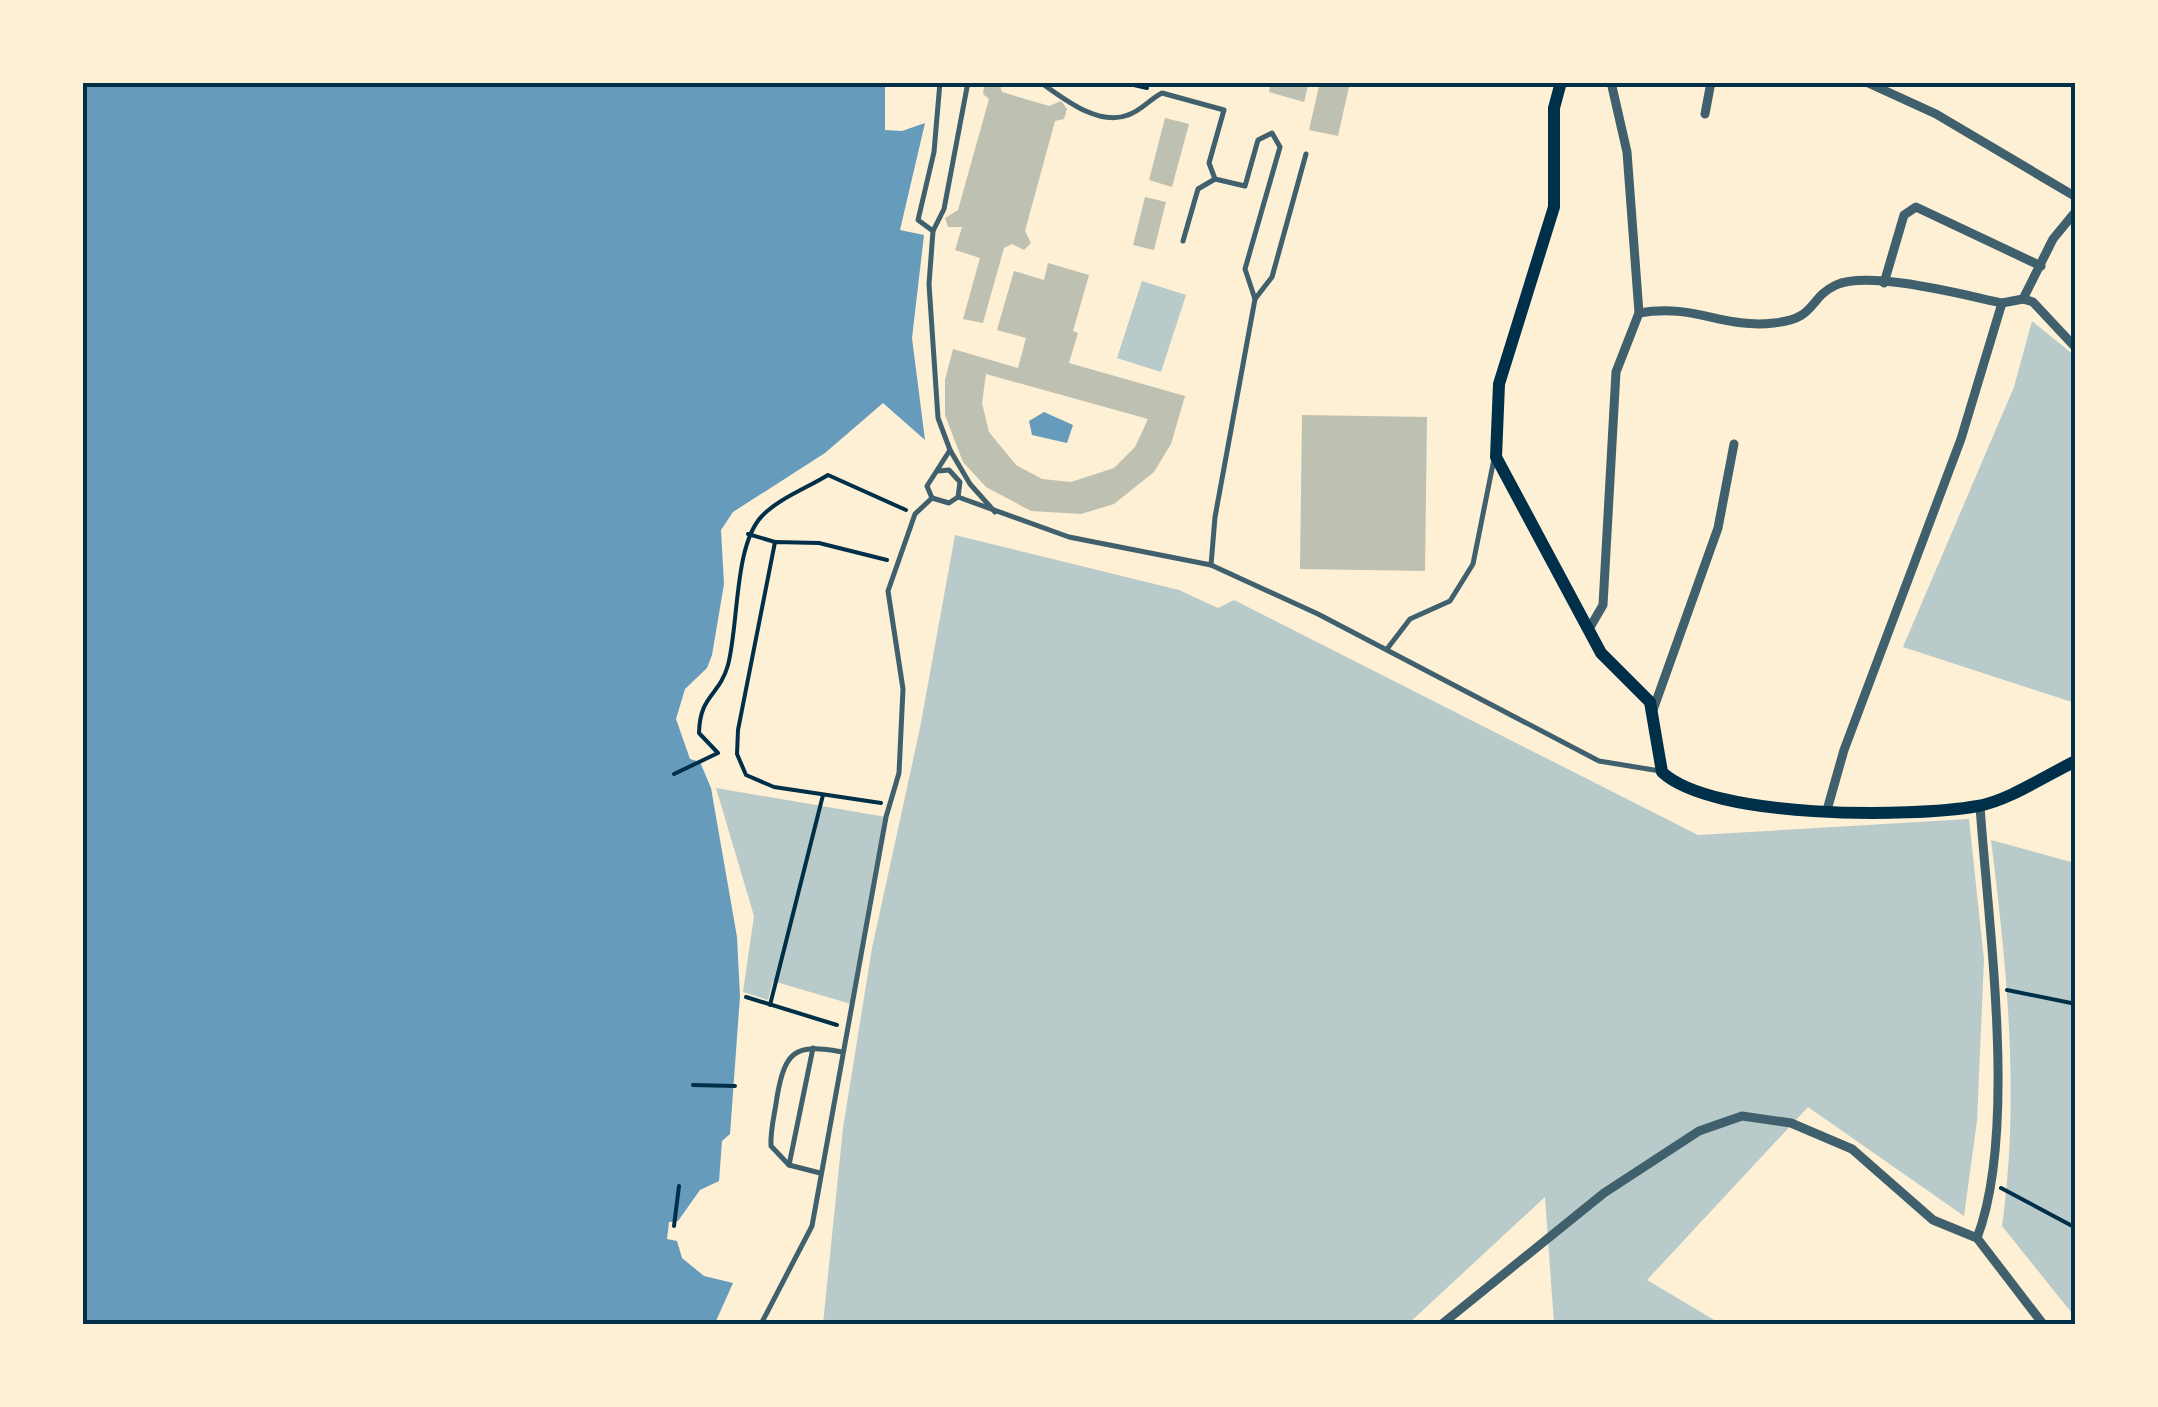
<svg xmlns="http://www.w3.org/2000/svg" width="2158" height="1407" font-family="Karla,sans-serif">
  <rect width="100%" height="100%" fill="#fdf0d5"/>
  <g fill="#b9caca">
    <path d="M1142 281 1186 295 1161 372 1117 358Z"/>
    <path d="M2032 321 2075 356V703L1903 647 2014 387Z"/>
    <path d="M955 535 1179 590 1218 608 1234 600 1698 835 1969 819 1984 960 1977 1121 1964 1216 1808 1107 1647 1280 1721 1324H1554L1545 1197 1408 1324H823L843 1128 872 948 920 728Z"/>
    <path d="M716 788 886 817 851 1004 773 981 768 1000 743 992 754 916Z"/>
    <path d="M1991 840 2075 863V1317L2002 1226C2020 1097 2007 968 1991 840Z"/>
  </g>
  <g fill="#669bbc">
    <path d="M885 82V130L902 131 925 123 900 230 924 235 912 338 925 440 883 403 825 453 733 512 721 530 724 584 712 655 707 668 685 689 676 719 690 759 700 762 711 788 737 937 740 996 730 1134 722 1141 719 1181 700 1190 678 1221 669 1222 667 1239 677 1241 682 1258 704 1276 733 1283 716 1321 83 1324 82 83Z"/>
    <path d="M1044 412 1073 425 1067 443 1032 435 1029 421Z"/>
  </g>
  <g fill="#bec0b2" fill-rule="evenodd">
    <path d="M985 82H999L1002 92 1049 106 1061 101 1067 109 1064 119 1055 121 1025 231 1031 243 1024 250 1012 244 1004 248 983 323 963 319 980 258 955 250 962 227H948L945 218 958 210 989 99 983 94Z"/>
    <path d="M1271 82H1309L1304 102 1269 92Z"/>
    <path d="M1320 82H1350L1338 136 1309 130Z"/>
    <path d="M1165 118 1189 124 1172 187 1149 180Z"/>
    <path d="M1145 197 1166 202 1154 250 1133 245Z"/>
    <path d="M1048 263 1089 275 1073 331 1078 333 1069 363 1185 396 1171 444 1154 472 1114 504 1081 514 1031 511 986 487 963 462 945 415V380L953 349 1018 368 1026 338 997 330 1014 271 1044 280ZM986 374 1148 419 1135 447 1114 468 1071 482 1042 479 1016 465 989 432 982 403Z"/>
    <path d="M1302 415 1427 417 1425 571 1300 569Z"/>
  </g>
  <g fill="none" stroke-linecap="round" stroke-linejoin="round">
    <g stroke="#003049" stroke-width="4">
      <path d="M1121 82 1147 88"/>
      <path d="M748 534 775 542"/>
      <path d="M674 774 718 753 699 733C700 694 719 697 728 665 739 623 734 545 762 516 778 499 807 488 828 475L906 510"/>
      <path d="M881 803 774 787 746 775 737 754 738 730 775 542 819 543 887 560"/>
      <path d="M2007 990 2076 1004"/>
      <path d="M746 997 837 1025"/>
      <path d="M770 1005 823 795"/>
      <path d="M693 1085 735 1086"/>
      <path d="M2001 1188 2076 1228"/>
      <path d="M674 1226 679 1186"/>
    </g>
    <g stroke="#3f606c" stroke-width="5">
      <path d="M933 231 918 220 934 152 940 82"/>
      <path d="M1183 241 1198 189 1215 179"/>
      <path d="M1255 299 1272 277 1306 154"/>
      <path d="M950 450 970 484 995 512"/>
      <path d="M938 471 949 470 960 482 958 497 949 503 932 498 927 486 950 450 938 418 929 284 933 231 944 209 968 82"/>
      <path d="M958 497 1069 537 1211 565 1215 517 1255 299 1245 269 1278 154 1280 147 1272 133 1258 140 1245 186 1215 179 1209 163 1224 110 1162 93C1150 99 1141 111 1128 115 1098 127 1063 98 1040 82"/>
      <path d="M1211 565 1318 614 1599 761 1660 771"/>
      <path d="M1387 649 1410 619 1450 601 1473 564 1494 459"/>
      <path d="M789 1165 813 1048"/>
      <path d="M820 1173 789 1165 771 1146C770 1130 775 1113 777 1097 785 1051 795 1043 842 1052"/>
      <path d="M761 1324 812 1226 886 817 899 773 903 689 888 591 915 514 932 498"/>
    </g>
    <g stroke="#3f606c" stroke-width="9">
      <path d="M1866 82 1936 114 2076 197"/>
      <path d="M1705 114 1711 82"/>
      <path d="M1884 283 1904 215 1916 207 2041 266"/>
      <path d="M2023 299 2033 302 2076 348"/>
      <path d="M1639 313C1695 303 1722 329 1774 323 1817 319 1808 298 1836 285 1870 270 1964 295 2002 303"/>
      <path d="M1589 629 1603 605 1616 372 1639 313 1627 152 1611 82"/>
      <path d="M1653 710 1718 528 1734 444"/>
      <path d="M1827 810 1844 750 1961 439 2002 303 2023 299 2053 239 2076 211"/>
      <path d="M1977 1238C2018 1131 1988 924 1980 806"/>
      <path d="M1442 1324 1604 1193 1699 1131 1742 1116 1791 1123 1852 1149 1933 1220 1977 1238 2043 1324"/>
    </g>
    <path stroke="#003049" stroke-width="12" d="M1561 82 1554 108V207L1499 384 1496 457 1601 653 1650 702 1662 772C1712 819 1910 818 1978 806 2010 800 2046 775 2076 761"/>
  </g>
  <rect width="2158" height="1407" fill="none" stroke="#fdf0d5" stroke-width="170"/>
  <rect x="85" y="85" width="1988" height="1237" fill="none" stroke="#003049" stroke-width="4"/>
</svg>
